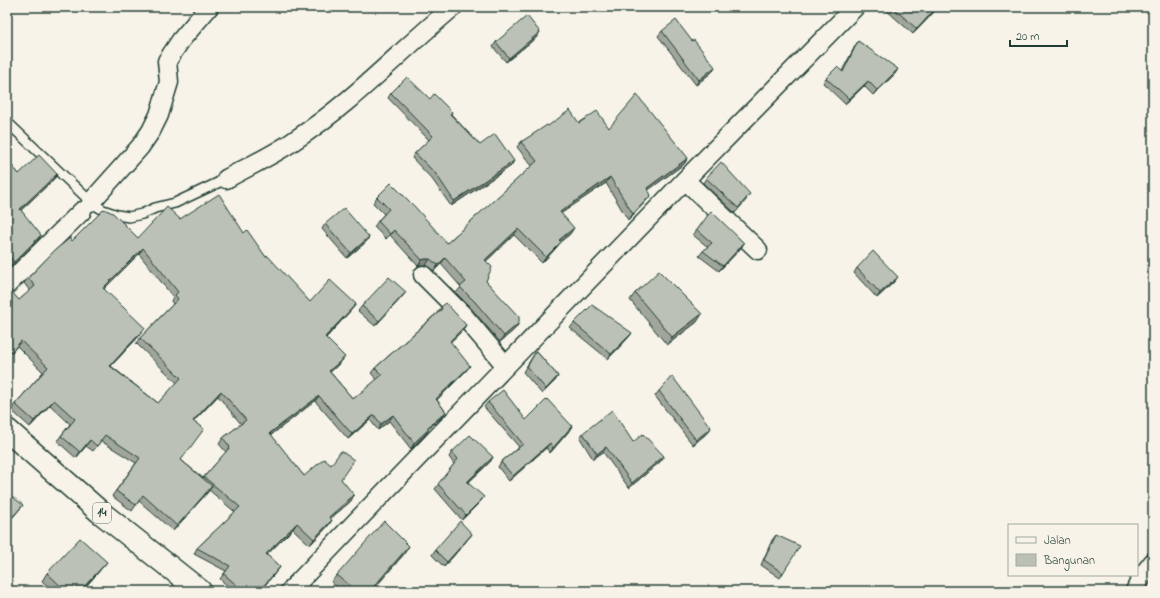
<svg xmlns="http://www.w3.org/2000/svg" width="1160" height="598" font-family="'Indie Flower',sans-serif">
  <rect width="100%" height="100%" fill="#f7f3e8"/>
  <filter id="ink" filterUnits="userSpaceOnUse"><feTurbulence type="fractalNoise" baseFrequency=".025" numOctaves="2"/><feDisplacementMap in="SourceGraphic" scale="8" xChannelSelector="R" yChannelSelector="G"/><feConvolveMatrix kernelMatrix="1 2 1 2 8 2 1 2 1" color-interpolation-filters="sRGB"/></filter>
  <g filter="url(#ink)">
    <g fill="none" stroke-linecap="round" stroke-linejoin="round">
      <defs>
        <path id="service" d="M7 122 91 202 103 210 117 215 129 217 142 214 155 208 175 203 226 179"/>
        <g id="minor">
          <path d="M226 179C249 166 274 155 295 140 353 102 400 51 453 7"/>
          <path d="M685 180 758 250"/>
          <path d="M91 202 140 147 151 131 159 115 169 82 167 61 181 40 209 7"/>
          <path d="M423 275 463 315 506 366"/>
          <path d="M7 285 82 211"/>
          <path d="M290 591 346 532 685 180 855 7"/>
          <path d="M1135 591 1142 576 1153 562"/>
        </g>
        <path id="trunk" d="M7 430 100 512 200 591"/>
      </defs>
      <use href="#service" stroke="#1f3d34" stroke-width="12"/>
      <use href="#minor" stroke="#1f3d34" stroke-width="21"/>
      <use href="#trunk" stroke="#1f3d34" stroke-width="25"/>
      <use href="#service" stroke="#f7f3e8" stroke-width="9"/>
      <use href="#minor" stroke="#f7f3e8" stroke-width="18"/>
      <use href="#trunk" stroke="#f7f3e8" stroke-width="22"/>
    </g>
    <g fill="#a1a69d" stroke="#1f3d34" fill-rule="evenodd">
      <path d="M887 7H937L934 12 913 34 885 9Z"/>
      <path d="M662 31 712 72 696 85 658 36Z"/>
      <path d="M537 37 506 62 493 47 496 42Z"/>
      <path d="M858 41 895 74 873 95 864 86 845 104 823 83 826 78 842 71 855 46Z"/>
      <path d="M391 93 430 99 452 112 451 114 480 145 511 166 451 206 432 179 412 158 415 153 429 140 388 98Z"/>
      <path d="M579 123 609 128 688 158 684 164 648 190 647 200 628 220 606 183 561 213 570 234 560 242 556 248 542 263 514 235 486 261V281L519 323 515 329 500 342 471 308 456 293 461 287 441 264 434 271 426 265H421L418 266 390 235 386 239 374 227 378 221 384 214 373 203 377 197 447 243 532 166 517 147 521 142 548 126Z"/>
      <path d="M7 160 19 174H57L54 179 21 210 38 240 11 267 7 262Z"/>
      <path d="M706 178 747 199 735 213 703 183Z"/>
      <path d="M180 219 244 233 266 257 310 302 356 304 352 309 326 338 341 362 330 372 353 399 377 380 371 373 375 368 437 313 441 307 466 325 462 331 450 342 466 371 437 400 446 412 442 417 428 429 425 435 411 449 389 421 378 430 370 420 348 439 315 401 271 435 304 476 341 479 351 501 330 519 332 520 328 526 310 545 293 529 267 555 280 567 276 572 260 591H233L220 579 226 571 194 554 197 548 235 512 209 490 173 531 139 501 132 511 112 496 136 463 101 441 93 451 86 446 76 458 57 441 70 424 50 405 30 427 11 410 15 404 43 372 17 346 7 358V288L19 300 30 291 24 283 28 278 72 241 138 238ZM139 254 173 297 171 301 173 304 140 338 136 343 177 383 158 403 111 366 141 334 104 289ZM218 396 241 424 223 438 219 444 226 452 203 478 181 460 194 421Z"/>
      <path d="M325 224 369 237 366 242 347 258 322 229Z"/>
      <path d="M697 230 744 243 741 248 719 271 699 256 703 251 708 247 693 235Z"/>
      <path d="M857 268 894 282 877 298 854 273Z"/>
      <path d="M635 293 697 322 667 345 630 300Z"/>
      <path d="M402 297 375 326 358 311 362 306Z"/>
      <path d="M574 323 632 333 628 338 608 359 570 328Z"/>
      <path d="M536 351 558 376 555 381 542 394 523 372Z"/>
      <path d="M659 391 711 428 707 433 693 445 655 396Z"/>
      <path d="M488 402 526 420 569 431 550 453 546 448 509 481 498 467 501 462 519 447 484 407Z"/>
      <path d="M583 433 633 442 661 461 629 488 603 452 593 459 580 438Z"/>
      <path d="M452 452 493 457 490 462 468 483 480 502 462 520 435 489 454 464 449 457Z"/>
      <path d="M472 534 468 539 444 567 432 555 435 550Z"/>
      <path d="M776 535 783 573 780 578 761 565 772 540Z"/>
      <path d="M404 554 372 591H342L331 582 337 575Z"/>
      <path d="M101 569 82 591H53L42 581 47 573Z"/>
    </g>
    <g fill="#83877f" stroke="#1f3d34">
      <path d="M937 7 934 12 913 34 917 29Z"/>
      <path d="M540 32 537 37 506 62 509 58Z"/>
      <path d="M715 67 712 72 696 85 699 80Z"/>
      <path d="M898 69 895 74 873 95 877 90Z"/>
      <path d="M868 81 864 86 845 104 849 99Z"/>
      <path d="M688 158 684 164 643 194 647 188Z"/>
      <path d="M514 161 511 166 451 206 454 201Z"/>
      <path d="M57 174 54 179 17 214 20 209Z"/>
      <path d="M610 177 606 183 556 217 560 212Z"/>
      <path d="M651 195 647 200 628 220 633 214Z"/>
      <path d="M574 228 570 234 555 246 559 240Z"/>
      <path d="M518 229 514 235 481 266 485 260Z"/>
      <path d="M394 230 390 235 386 239 390 234Z"/>
      <path d="M41 235 38 240 11 267 14 262Z"/>
      <path d="M369 237 366 242 347 258 351 253Z"/>
      <path d="M561 242 556 248 542 263 546 257Z"/>
      <path d="M744 243 741 248 719 271 723 266Z"/>
      <path d="M143 248 139 254 99 294 103 288Z"/>
      <path d="M445 258 441 264 434 271 438 265Z"/>
      <path d="M425 259H430L426 265H421L418 266 422 260Z"/>
      <path d="M898 277 894 282 877 298 880 293Z"/>
      <path d="M406 292 402 297 375 326 379 321Z"/>
      <path d="M356 304 352 309 321 343 325 337Z"/>
      <path d="M702 314 697 322 667 345 672 337Z"/>
      <path d="M519 323 515 329 500 342 504 336Z"/>
      <path d="M466 325 462 331 446 346 450 341Z"/>
      <path d="M145 328 141 334 106 371 110 366Z"/>
      <path d="M632 333 628 338 608 359 611 354Z"/>
      <path d="M21 341 17 346 7 358V357Z"/>
      <path d="M345 357 341 362 325 377 329 371Z"/>
      <path d="M470 366 466 371 433 404 436 399Z"/>
      <path d="M558 376 555 381 542 394 546 389Z"/>
      <path d="M221 391 218 396 189 426 193 421Z"/>
      <path d="M319 396 315 401 266 439 270 433Z"/>
      <path d="M54 400 50 405 30 427 34 421Z"/>
      <path d="M446 412 442 417 423 433 427 428Z"/>
      <path d="M374 415 370 420 348 439 352 434Z"/>
      <path d="M393 415 389 421 378 430 381 424Z"/>
      <path d="M572 426 569 431 550 453 553 448Z"/>
      <path d="M711 428 707 433 693 445 696 440Z"/>
      <path d="M429 429 425 435 411 449 414 443Z"/>
      <path d="M90 440 86 446 76 458 80 452Z"/>
      <path d="M550 443 546 448 509 481 513 476Z"/>
      <path d="M606 447 603 452 593 459 597 454Z"/>
      <path d="M664 456 661 461 629 488 632 483Z"/>
      <path d="M493 457 490 462 463 487 467 482Z"/>
      <path d="M212 486 208 492 173 531 177 526Z"/>
      <path d="M354 495 351 501 325 523 329 517Z"/>
      <path d="M484 497 480 502 462 520 466 515Z"/>
      <path d="M23 505 19 510 7 524V523Z"/>
      <path d="M332 520 328 526 310 545 314 539Z"/>
      <path d="M297 523 293 529 262 560 266 554Z"/>
      <path d="M472 534 468 539 444 567 447 562Z"/>
      <path d="M409 546 404 554 372 591H370Z"/>
      <path d="M107 562 101 569 82 591H80Z"/>
      <path d="M280 567 276 572 260 591H259Z"/>
    </g>
    <g fill="#bbc1b6" stroke="#1f3d34" fill-rule="evenodd">
      <path d="M892 7H937L917 29Z"/>
      <path d="M527 16 540 32 509 58 496 42Z"/>
      <path d="M676 20 692 41 694 40 715 67 699 80 662 31Z"/>
      <path d="M858 41 898 69 877 90 868 81 849 99 826 78 837 67 843 72Z"/>
      <path d="M407 77 430 99 434 94 452 112 450 114 480 145 495 134 514 161 454 201 436 174 415 153 433 136 391 93Z"/>
      <path d="M637 95 688 158 647 188 651 195 633 214 610 177 560 212 574 228 559 240 561 242 546 257 518 229 485 260 492 267 486 281 519 317V323L504 336 475 302 460 287 466 282 445 258 438 265 430 259H425L422 260 394 230 390 234 378 221 389 209 377 197 391 183 415 207 447 243 537 161 521 142 547 125 548 126 570 110 579 123 597 111 609 128Z"/>
      <path d="M39 155 57 174 20 209 41 235 14 262 7 253V160L19 174Z"/>
      <path d="M721 162 750 194 738 208 706 178Z"/>
      <path d="M219 194 244 233 247 230 266 257 267 255 310 302 330 280 356 304 325 337 345 357 329 371 353 399 382 375 375 368 442 309 441 307 446 303 466 325 450 341 470 366 436 399 446 412 427 428 429 429 414 443 393 415 381 424 374 415 352 434 319 396 270 433 304 476 324 459 331 465 341 451 354 460 341 479 354 495 329 517 332 520 314 539 297 523 266 554 280 567 259 591H243L224 574 230 566 197 548 240 507 204 477 230 447 223 438 246 420 221 391 193 421 204 429 181 460 212 486 177 526 143 495 136 505 116 491 140 458 105 435 97 446 90 440 80 452 61 436 75 419 54 400 34 421 15 404 48 367 21 341 7 357V288L10 290 19 300 35 286 28 278 55 250 70 238 72 241 104 209 113 213 138 238 167 207 180 219ZM143 248 178 292 175 295 178 299 140 338 181 378 158 403 110 366 145 328 103 288Z"/>
      <path d="M344 208 369 237 351 253 325 224Z"/>
      <path d="M711 211 744 243 723 266 703 251 712 243 697 230Z"/>
      <path d="M873 251 898 277 880 293 857 268Z"/>
      <path d="M659 271 702 314 672 337 635 293Z"/>
      <path d="M389 277 406 292 379 321 362 306Z"/>
      <path d="M592 305 632 333 611 354 574 323Z"/>
      <path d="M536 351 558 376 546 389 527 367Z"/>
      <path d="M672 376 711 428 696 440 659 391Z"/>
      <path d="M503 390 526 420 547 399 572 426 553 448 550 443 513 476 501 462 523 444 488 402Z"/>
      <path d="M612 410 633 442 643 434 664 456 632 483 606 447 597 454 583 433Z"/>
      <path d="M470 435 493 457 467 482 484 497 466 515 438 484 458 459 452 452Z"/>
      <path d="M9 494 23 505 7 523V495Z"/>
      <path d="M384 521 409 546 370 591H357L337 575Z"/>
      <path d="M460 521 472 534 447 562 435 550Z"/>
      <path d="M776 535 800 546 783 573 764 560Z"/>
      <path d="M80 538 107 562 80 591H66L47 573Z"/>
    </g>
  </g>
  <g text-anchor="middle" dominant-baseline="central" stroke-width="3" stroke-linejoin="round" paint-order="stroke">
    <rect fill="#f7f3e8" stroke="#60746a" stroke-width="1" x="93" y="503" width="18" height="20" rx="3"/>
    <g font-size="12" font-weight="bold" fill="#1f3d34">
      <text x="102" y="513">14</text>
    </g>
  </g>
  <rect width="1160" height="598" fill="none" stroke="#f7f3e8" stroke-width="24"/>
  <rect x="12" y="12" width="1136" height="574" fill="none" stroke="#1f3d34" stroke-width="1.5" filter="url(#ink)"/>
  <rect x="1008" y="524" width="130" height="52" fill="#f7f3e8" stroke="#a1aaa0"/>
  <rect x="1016" y="537" width="20" height="6" fill="#f7f3e8" stroke="#a1aaa0"/>
  <text x="1044" y="544" font-size="12" fill="#1f3d34">Jalan</text>
  <rect x="1016" y="554" width="20" height="12" fill="#bbc1b6" stroke="#a1aaa0"/>
  <text x="1044" y="564" font-size="12" fill="#1f3d34">Bangunan</text>
  <path d="M1010 40v6h57v-6" fill="none" stroke="#1f3d34" stroke-width="2"/>
  <text x="1016" y="40" font-size="12" fill="#1f3d34" stroke="#f7f3e8" stroke-width="3" paint-order="stroke">20 m</text>
</svg>
